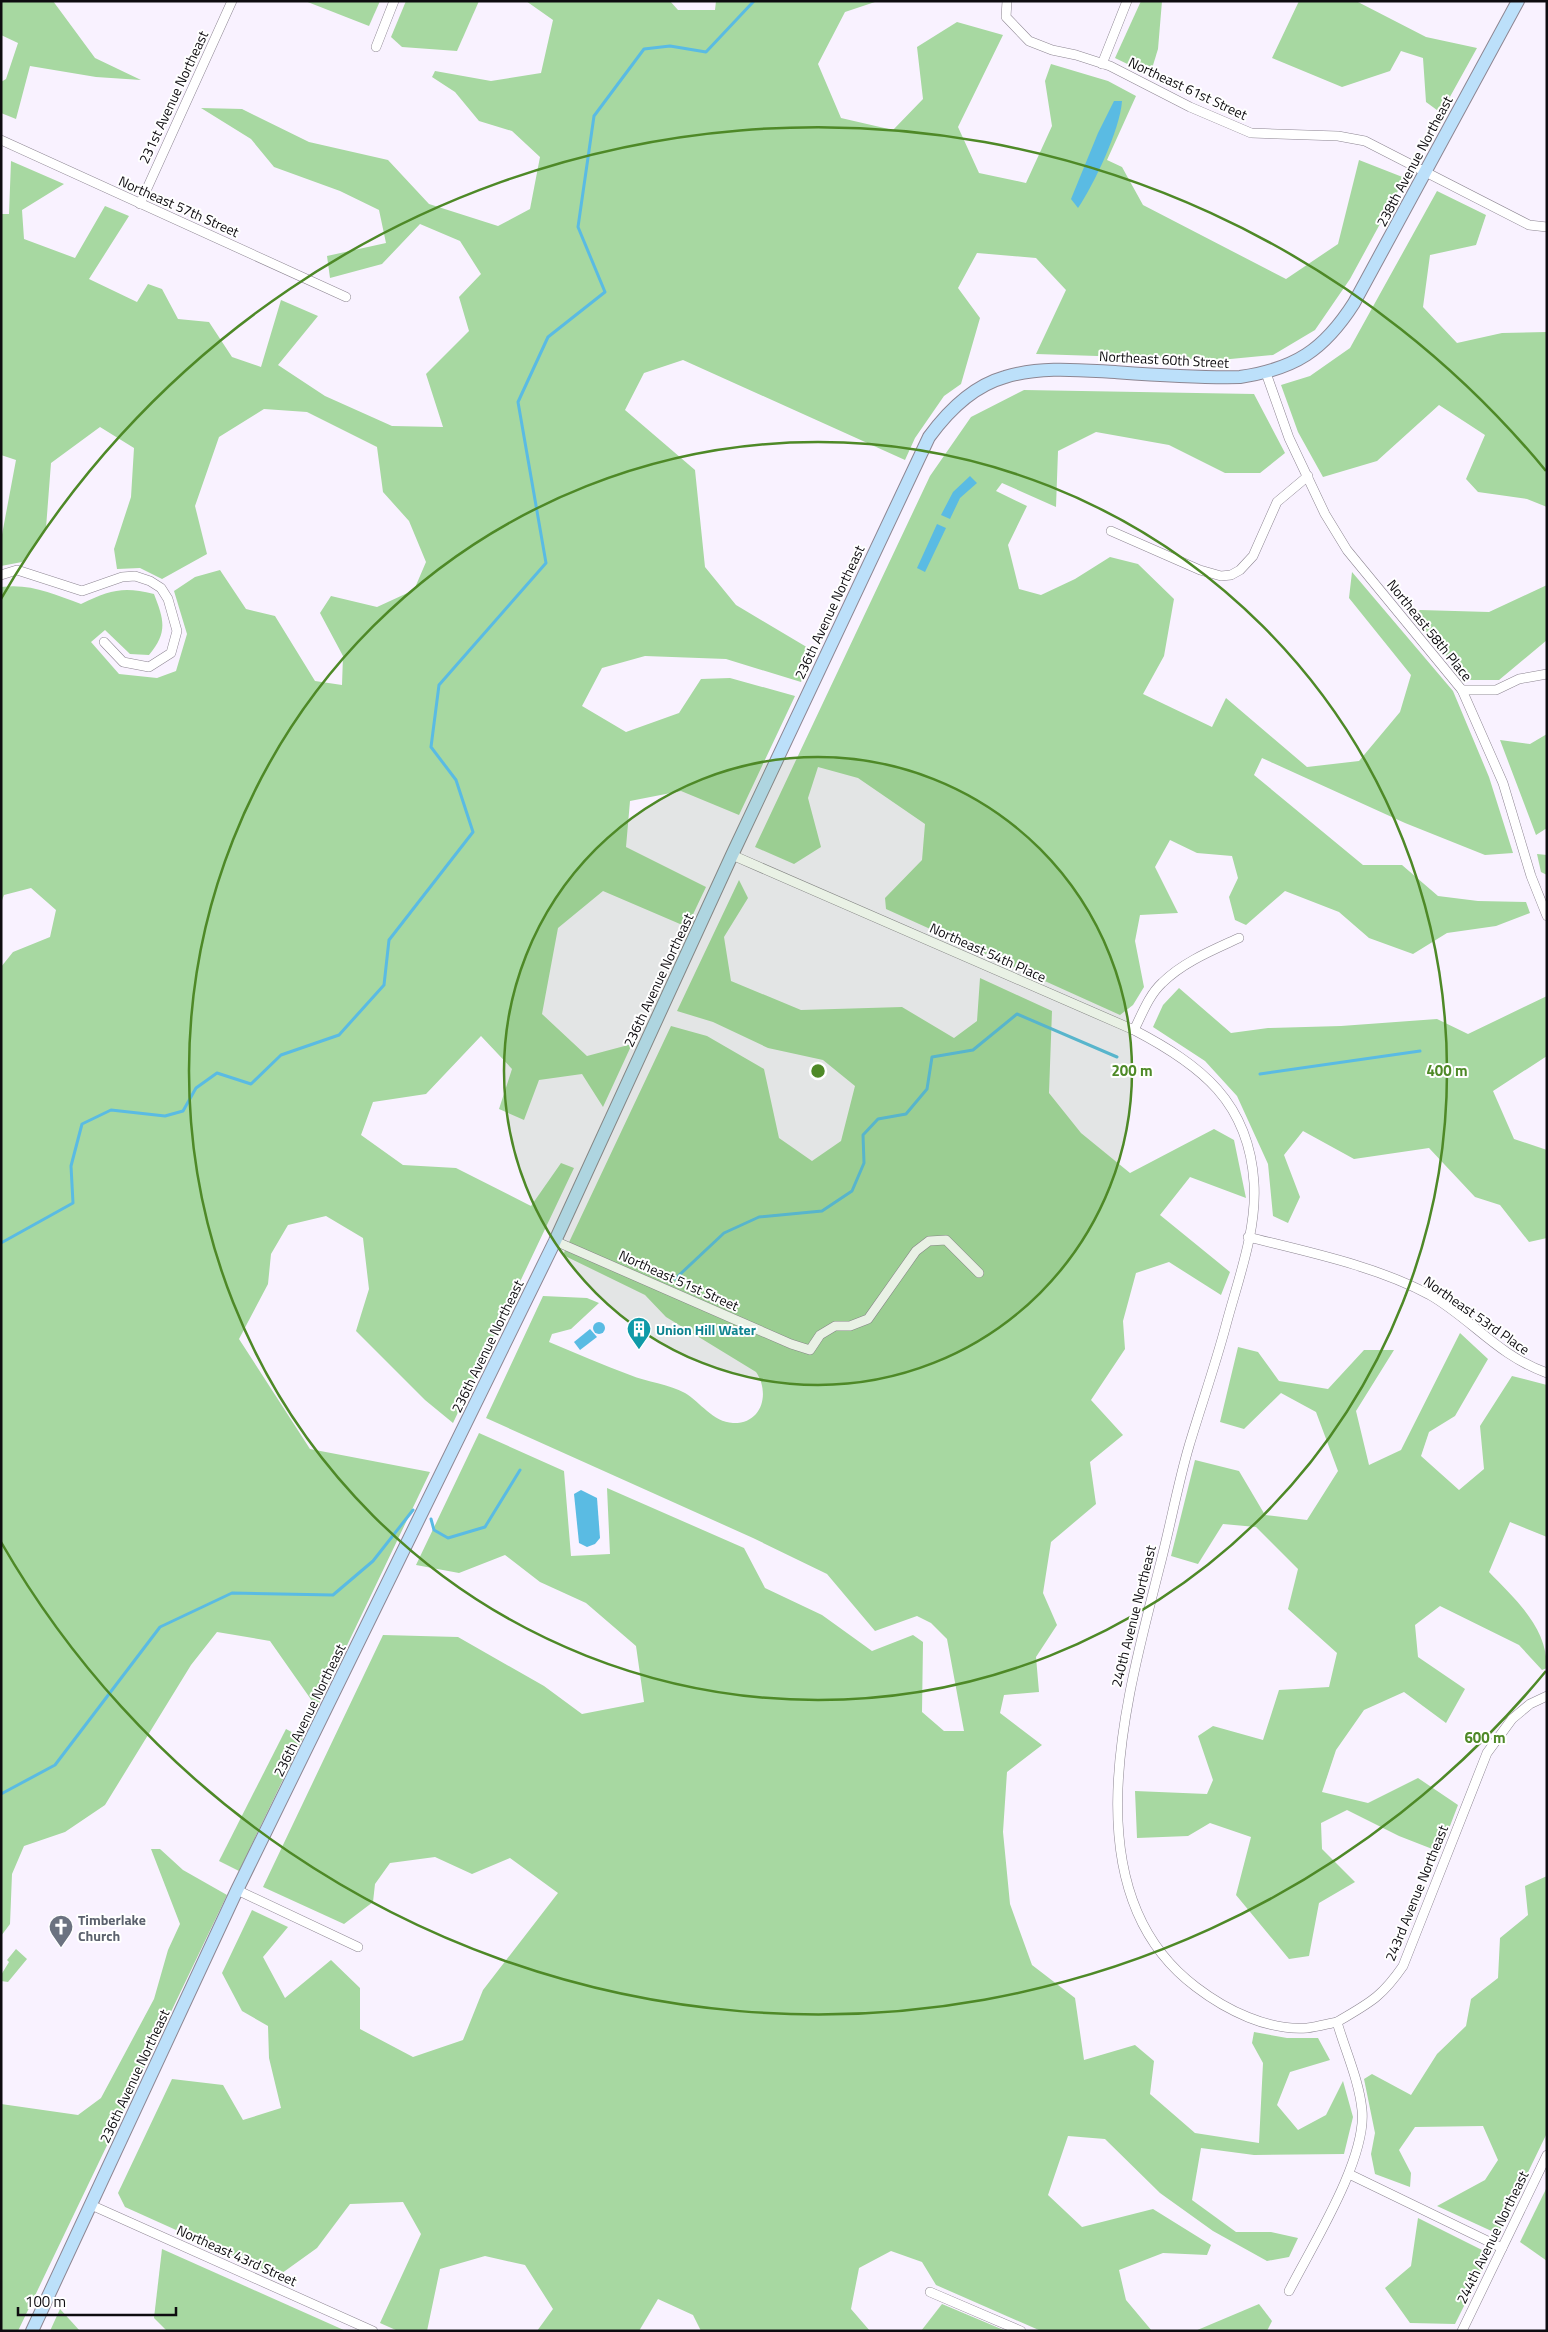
<svg xmlns="http://www.w3.org/2000/svg" width="1548" height="2332" font-family="'Titillium Web',sans-serif">
  <rect width="100%" height="100%" fill="#f9f2ff"/>
  <g fill="#a7d8a1">
    <path d="M1 1H53L95 58 141 80 96 77 30 66 16 119 1 113V82L6 79 18 43 1 35Z"/>
    <path d="M305 1H380L369 26Z"/>
    <path d="M406 1H479L457 51 402 47 391 37Z"/>
    <path d="M526 1H670L678 10H715L716 1H878L845 12 818 64 841 118 893 130 923 99 917 47 957 22 1003 35 958 127 979 173 1026 183 1052 126 1045 81 1051 64 1108 81 1136 96 1107 160 1122 167 1143 205 1286 279 1338 244 1359 160 1405 178 1350 279 1315 330 1273 355 1220 360 1036 354 1066 290 1036 258 977 253 958 288 980 318 961 384 944 396 915 438 905 460 683 360 644 373 625 410 695 470 705 567 736 605 815 652 801 682 726 659 645 656 602 668 582 706 626 732 679 713 701 679 730 678 795 696 739 815 681 791 630 801 626 847 706 887 687 927 603 891 558 928 542 1014 587 1056 632 1044 603 1107 582 1074 539 1080 524 1120 499 1109 512 1069 481 1036 426 1094 373 1102 361 1135 403 1165 456 1168 531 1206 561 1163 574 1168 453 1423 425 1400 356 1331 369 1289 363 1238 326 1216 288 1225 271 1254 268 1284 239 1339 310 1449 430 1472 317 1708 270 1641 217 1632 191 1665 105 1805 65 1832 24 1846 12 1874 10 1924 1 1936V967L13 952 50 937 56 910 31 888 4 895 1 903V587C30 583 54 594 81 604 110 590 123 586 154 594 164 620 168 632 149 655L130 654 105 630 91 642 119 674 157 678 176 671 187 634 174 591 195 577 220 570 246 609 275 616 315 681 342 685 343 656 320 613 331 596 377 607 414 590 426 562 409 521 383 492 377 447 307 412 264 409 219 437 195 506 207 554 162 579 140 568 117 569 114 549 131 497 134 448 100 427 51 463 46 528 22 562 1 566V540L16 460 1 455V214H9L11 161 64 184 22 210 24 239 75 258 105 206 129 216 89 279 137 302 148 284 162 289 178 319 209 322 232 357 261 367 281 300 318 316 278 365 325 396 392 426 443 427 426 374 469 331 459 297 481 274 460 241 420 224 382 264 330 278 327 256 386 243 379 210 340 191 274 167 251 139 201 108 242 109 309 142 388 160 429 204 498 226 530 209 540 157 512 131 479 121 455 92 432 77 435 71 491 81 541 73 553 20Z"/>
    <path d="M1141 1H1162L1158 49 1150 75 1115 58Z"/>
    <path d="M1299 1H1356L1426 37 1477 48 1441 113 1426 102 1423 58 1401 51 1390 71 1342 87 1272 58Z"/>
    <path d="M1437 191 1486 215 1476 245 1430 255 1423 307 1457 343 1502 333 1547 332V507L1527 499 1478 492 1466 479 1485 435 1439 405 1377 461 1323 477 1298 432 1281 385 1310 376 1350 348Z"/>
    <path d="M1024 390 1254 394 1285 453 1260 473H1225L1169 445 1096 432 1058 451 1056 507 1002 483 996 491 1027 506 1008 545 1019 589 1041 595 1075 579 1110 557 1138 564 1174 599 1164 656 1143 694 1212 727 1226 698 1307 767 1359 761 1400 712 1411 675 1349 598 1352 572 1453 691 1489 777 1513 853 1485 855 1405 823 1262 758 1254 775 1363 865H1402L1438 896 1478 901 1526 902 1530 913 1496 926 1447 933 1413 954 1369 938 1339 912 1285 891 1246 925 1235 920 1229 897 1238 878 1232 856 1197 853 1170 840 1155 867 1178 913 1140 915 1135 941 1144 987 1133 1005 1120 1015 886 909 885 898 922 860 925 824 858 778 818 767 808 798 821 847 794 864 755 847 930 476 971 417Z"/>
    <path d="M1547 585V640L1499 680H1467L1412 616 1420 610 1489 612Z"/>
    <path d="M1547 734V828L1536 835 1500 740 1530 744Z"/>
    <path d="M1537 854 1547 855V875L1541 872Z"/>
    <path d="M739 880 748 898 724 937 731 981 801 1010 902 1007 954 1038 977 1021 980 978 1052 1011 1049 1093 1081 1133 1130 1173 1214 1129 1234 1140 1246 1198 1190 1177 1160 1215 1230 1272 1221 1295 1169 1262 1136 1273 1123 1321 1125 1349 1091 1400 1123 1435 1090 1462 1096 1504 1051 1542 1043 1593 1057 1625 1036 1657 1039 1692 1004 1695 1000 1713 1042 1745 1007 1772 1003 1832 1010 1904 1032 1965 1075 1998 1084 2060 1135 2045 1154 2061 1150 2094 1195 2133 1259 2143 1263 2063 1252 2043 1254 2032 1287 2038H1318L1330 2060 1290 2072 1277 2105 1298 2130 1326 2115 1343 2081 1353 2117 1344 2154 1254 2155 1201 2148 1192 2200 1236 2232H1271L1298 2238 1289 2257 1267 2261 1213 2231 1160 2193 1105 2139 1068 2136 1048 2195 1082 2227 1153 2209 1211 2245 1207 2255 1163 2253 1119 2270 1126 2300 1152 2331H1041L936 2285 922 2262 891 2251 859 2268 851 2309 870 2331H701L693 2315 658 2299 639 2331H537L553 2309 525 2265 485 2256 440 2269 427 2331H398L380 2323 421 2234 403 2202 350 2204 317 2248 278 2276 125 2207 118 2193 172 2079 223 2085 243 2120 281 2108 269 2058 268 2026 242 2011 222 1973 252 1910 288 1927 263 1957 285 1998 331 1960 360 1988V2029L413 2057 463 2040 483 1990 558 1893 510 1858 472 1874 435 1857 390 1863 375 1884 373 1902 344 1924 263 1887 383 1635 458 1637 544 1686 582 1714 644 1702 636 1646 586 1603 540 1582 505 1555 459 1573 416 1565 479 1433 564 1471 571 1556 610 1554 607 1488 744 1548 765 1588 822 1615 872 1651 913 1635 923 1642 922 1712 944 1731H964L947 1639 931 1623 917 1616 875 1631 827 1574 753 1538 486 1418 543 1296 587 1298 599 1303 571 1329 552 1334 549 1342C576 1353 603 1365 630 1375 647 1382 669 1384 685 1393 700 1402 713 1422 733 1423 763 1424 770 1392 756 1372L666 1317 645 1295 563 1255 671 1026 707 1036 764 1069 779 1138 812 1161 841 1141 855 1086 823 1060 768 1048 713 1022 677 1011Z"/>
    <path d="M1179 988 1231 1033 1268 1028 1341 1026 1437 1019 1468 1034 1547 996V1056L1493 1091 1514 1139 1547 1150V1238L1529 1242 1500 1205 1475 1197 1429 1148 1354 1159 1303 1131 1284 1155 1300 1197 1288 1223 1273 1216 1268 1164 1237 1096 1205 1061 1153 1027 1163 1005Z"/>
    <path d="M1460 1333 1488 1359 1455 1416 1429 1432 1421 1456 1459 1490 1484 1469 1480 1426 1512 1376 1547 1385V1537L1510 1522 1489 1572C1516 1600 1547 1627 1547 1668L1542 1670 1519 1645 1440 1606 1415 1625 1418 1657 1465 1689 1446 1723 1404 1692 1364 1710 1336 1750 1322 1792 1368 1803 1418 1778 1458 1805 1440 1852 1399 1836 1347 1810 1321 1823 1322 1849 1355 1882 1319 1903 1309 1956 1289 1959 1236 1895 1251 1837 1210 1823 1188 1836 1137 1838 1135 1791 1207 1794 1213 1780 1198 1736 1213 1726 1263 1740 1279 1690 1329 1687 1337 1653 1288 1609 1298 1569 1256 1527 1223 1524 1198 1564 1171 1556 1195 1460 1239 1471 1265 1515 1307 1520 1338 1471 1316 1412 1281 1393 1244 1429 1220 1422 1238 1347 1258 1352 1279 1381 1328 1389 1364 1350H1394L1356 1411 1369 1465 1401 1450Z"/>
    <path d="M286 1729 303 1738 239 1871 219 1861Z"/>
    <path d="M151 1849H160L183 1870 227 1895 18 2331H1V2104L78 2115 101 2098 154 1999 168 1950 180 1924Z"/>
    <path d="M1547 1876V2133L1498 2234 1437 2206 1485 2180 1498 2160 1483 2126 1415 2127 1399 2150 1411 2173 1410 2187 1375 2174 1371 2154 1375 2133 1364 2079 1372 2074 1411 2095 1437 2054 1466 2026 1471 1999 1498 1978 1500 1938 1528 1915 1525 1886Z"/>
    <path d="M16 1949 27 1959 8 1982 1 1981V1975L9 1962 7 1960Z"/>
    <path d="M1547 2187V2261L1520 2242Z"/>
    <path d="M1418 2218 1490 2254 1455 2324 1410 2323 1385 2288 1411 2266Z"/>
    <path d="M162 2249 346 2331H167L154 2318Z"/>
    <path d="M942 2304 1006 2331H921Z"/>
    <path d="M1259 2304 1272 2321 1267 2331H1195Z"/>
    <path d="M60 2309 80 2331H50Z"/>
  </g>
  <g fill="#5abbe3">
    <path d="M1114 101H1122C1120 130 1094 184 1078 208L1071 199 1098 133Z"/>
    <path d="M970 476 977 483 960 498 950 519 941 515 953 492Z"/>
    <path d="M937 524 946 528 925 572 917 568Z"/>
    <circle cx="599" cy="1328" r="6"/>
    <path d="M590 1329 597 1337 580 1350 574 1342Z"/>
    <path d="M581 1490 597 1498 600 1538 595 1544 587 1547 579 1543 574 1494Z"/>
  </g>
  <g fill="none" stroke-linecap="round" stroke-linejoin="round">
    <g stroke="#5abbe3" stroke-width="3">
      <path d="M1260 1074 1420 1051"/>
      <path d="M1 1243 73 1203 71 1166 82 1124 111 1110 165 1116 183 1111 196 1088 217 1073 251 1084 281 1055 339 1035 384 985 389 940 473 832 456 780 431 747 439 685 546 563 518 402 548 337 605 292 578 227 594 116 644 49 670 46 706 52 754 1"/>
      <path d="M675 1279 724 1233 759 1217 822 1211 852 1191 864 1163 863 1135 878 1119 906 1114 927 1089 932 1057 973 1050 1017 1014 1117 1057"/>
      <path d="M431 1519 434 1530 448 1538 485 1527 520 1470"/>
      <path d="M1 1794 55 1765 160 1627 232 1593 333 1595 373 1561 413 1510"/>
    </g>
    <defs>
      <g id="street">
        <path d="M1007 1 1006 17 1029 41 1052 50 1076 55 1110 66 1190 107 1251 133 1338 136 1365 141 1529 225 1547 227"/>
        <path d="M376 47 394 1"/>
        <path d="M1102 64 1127 1"/>
        <path d="M1 140 346 297"/>
        <path d="M140 204 232 1"/>
        <path d="M1266 373 1289 438 1325 514 1347 550 1462 690 1503 783 1531 876 1547 916"/>
        <path d="M1111 531 1200 570 1221 576 1231 575 1240 570 1253 556 1277 502 1308 476"/>
        <path d="M1 575 17 570 82 591 122 577 135 576 150 581 161 588 168 599 177 631 171 653 149 667 123 662 104 642"/>
        <path d="M1462 690H1496L1519 679 1547 674"/>
        <path d="M732 855 1134 1030C1201 1065 1249 1102 1254 1183 1257 1230 1238 1280 1226 1325 1215 1366 1201 1406 1189 1446 1177 1487 1170 1528 1159 1569 1127 1697 1069 1892 1196 1987 1226 2010 1268 2031 1307 2028 1317 2027 1327 2024 1337 2022"/>
        <path d="M1134 1030C1142 1014 1149 995 1162 983 1183 962 1213 950 1239 938"/>
        <path d="M1248 1237C1308 1252 1376 1266 1430 1295 1473 1320 1497 1355 1547 1373"/>
        <path d="M555 1241 791 1344 810 1350 820 1335 835 1326H850L868 1319 916 1251 929 1241 946 1240 979 1273"/>
        <path d="M237 1890 358 1947"/>
        <path d="M1349 2174 1502 2248"/>
        <path d="M91 2205 373 2331"/>
        <path d="M1289 2291C1312 2246 1367 2159 1362 2110 1359 2080 1345 2050 1337 2022 1369 2003 1381 1998 1403 1966L1487 1753 1512 1719 1530 1704 1547 1696"/>
        <path d="M930 2292 1021 2331"/>
        <path d="M1462 2331 1547 2155"/>
      </g>
      <path id="secondary" d="M32 2331 237 1890 555 1241 732 855 929 437C948 411 973 386 1005 377 1041 366 1079 370 1115 372 1157 375 1198 378 1240 377 1295 369 1324 350 1354 303L1518 1"/>
    </defs>
    <use href="#street" stroke="#8d8692" stroke-width="10"/>
    <use href="#secondary" stroke="#8d8692" stroke-width="14"/>
    <use href="#street" stroke="#fff" stroke-width="9"/>
    <use href="#secondary" stroke="#bce0fa" stroke-width="12"/>
  </g>
  <circle cx="818" cy="1071" r="314" fill="#4e8927" fill-opacity=".12"/>
  <g fill="none" stroke="#4e8927" stroke-width="2.5">
    <circle cx="818" cy="1071" r="314"/>
    <circle cx="818" cy="1071" r="629"/>
    <path d="M1546 1671A943 943 0 0 1 1 1542M1 599A943 943 0 0 1 1546 471"/>
  </g>
  <defs>
    <symbol id="building-pin" viewBox="-11 -11 22 30"><path d="M0 17L-7.5 6A9.5 9.5 0 1 1 7.5 6Z" fill="#0f9aa8" stroke="#fff"/><path d="M-4-6H4V6H1V3H-1V6H-4ZM-2.5-4.3h1.7v1.8h-1.7ZM.8-4.3h1.7v1.8H.8ZM-2.5-1h1.7V.8h-1.7ZM.8-1h1.7V.8H.8Z" fill="#fff"/></symbol>
    <symbol id="church-pin" viewBox="-11 -11 22 30"><path d="M0 17L-7.5 6A9.5 9.5 0 1 1 7.5 6Z" fill="#6b7280" stroke="#fff"/><path d="M-1.2-6h2.4v3.5h3.3v2.4h-3.3V6h-2.4V-.1h-3.3v-2.4h3.3Z" fill="#fff"/></symbol>
  </defs>
  <g fill-rule="evenodd">
    <use href="#building-pin" x="625" y="1315" width="28" height="38"/>
    <use href="#church-pin" x="47" y="1913" width="28" height="38"/>
  </g>
  <g text-anchor="middle" dominant-baseline="central" stroke-width="4" stroke-linejoin="round" paint-order="stroke">
    <g font-size="14" fill="#0e0c10" stroke="#fff">
      <text transform="translate(1188 88) rotate(25)">Northeast 61st Street</text>
      <text transform="translate(173 97) rotate(-65)">231st Avenue Northeast</text>
      <text transform="translate(1414 161) rotate(-62)">238th Avenue Northeast</text>
      <text transform="translate(179 206) rotate(24)">Northeast 57th Street</text>
      <text transform="translate(1164 359) rotate(3)">Northeast 60th Street</text>
      <text transform="translate(829 612) rotate(-65)">236th Avenue Northeast</text>
      <text transform="translate(1430 630) rotate(51)">Northeast 58th Place</text>
      <text transform="translate(988 952) rotate(24)">Northeast 54th Place</text>
      <text transform="translate(658 980) rotate(-65)">236th Avenue Northeast</text>
      <text transform="translate(679 1280) rotate(24)">Northeast 51st Street</text>
      <text transform="translate(1477 1315) rotate(35)">Northeast 53rd Place</text>
      <text transform="translate(487 1346) rotate(-64)">236th Avenue Northeast</text>
      <text transform="translate(1133 1616) rotate(-76)">240th Avenue Northeast</text>
      <text transform="translate(309 1710) rotate(-64)">236th Avenue Northeast</text>
      <text transform="translate(1416 1893) rotate(-68)">243rd Avenue Northeast</text>
      <text transform="translate(134 2076) rotate(-65)">236th Avenue Northeast</text>
      <text transform="translate(1492 2237) rotate(-64)">244th Avenue Northeast</text>
      <text transform="translate(237 2255) rotate(24)">Northeast 43rd Street</text>
    </g>
    <g font-size="14" font-weight="bold" fill="#0d838f" stroke="#fff" text-anchor="start">
      <text x="656" y="1329">Union Hill Water</text>
    </g>
    <g font-size="14" font-weight="bold" fill="#5b616d" stroke="#fff" text-anchor="start">
      <text x="78" y="1919">Timberlake<tspan x="78" dy="16">Church</tspan></text>
    </g>
  </g>
  <circle cx="818" cy="1071" r="8" fill="#4e8927" stroke="#fff" stroke-width="2.5"/>
  <g font-size="15" text-anchor="middle" font-weight="bold" fill="#4e8927" stroke="#fff" stroke-width="4" stroke-linejoin="round" paint-order="stroke">
    <text x="1132" y="1076">200 m</text>
    <text x="1447" y="1076">400 m</text>
    <text x="1485" y="1743">600 m</text>
  </g>
  <rect width="1548" height="2332" fill="none" stroke="#0e0c10" stroke-width="5"/>
  <path d="M18 2307v8h158v-8" fill="none" stroke="#0e0c10" stroke-width="2.5"/>
  <text x="25" y="2307" font-size="15" fill="#0e0c10" stroke="#ffffff" stroke-width="4" paint-order="stroke">100 m</text>
</svg>
